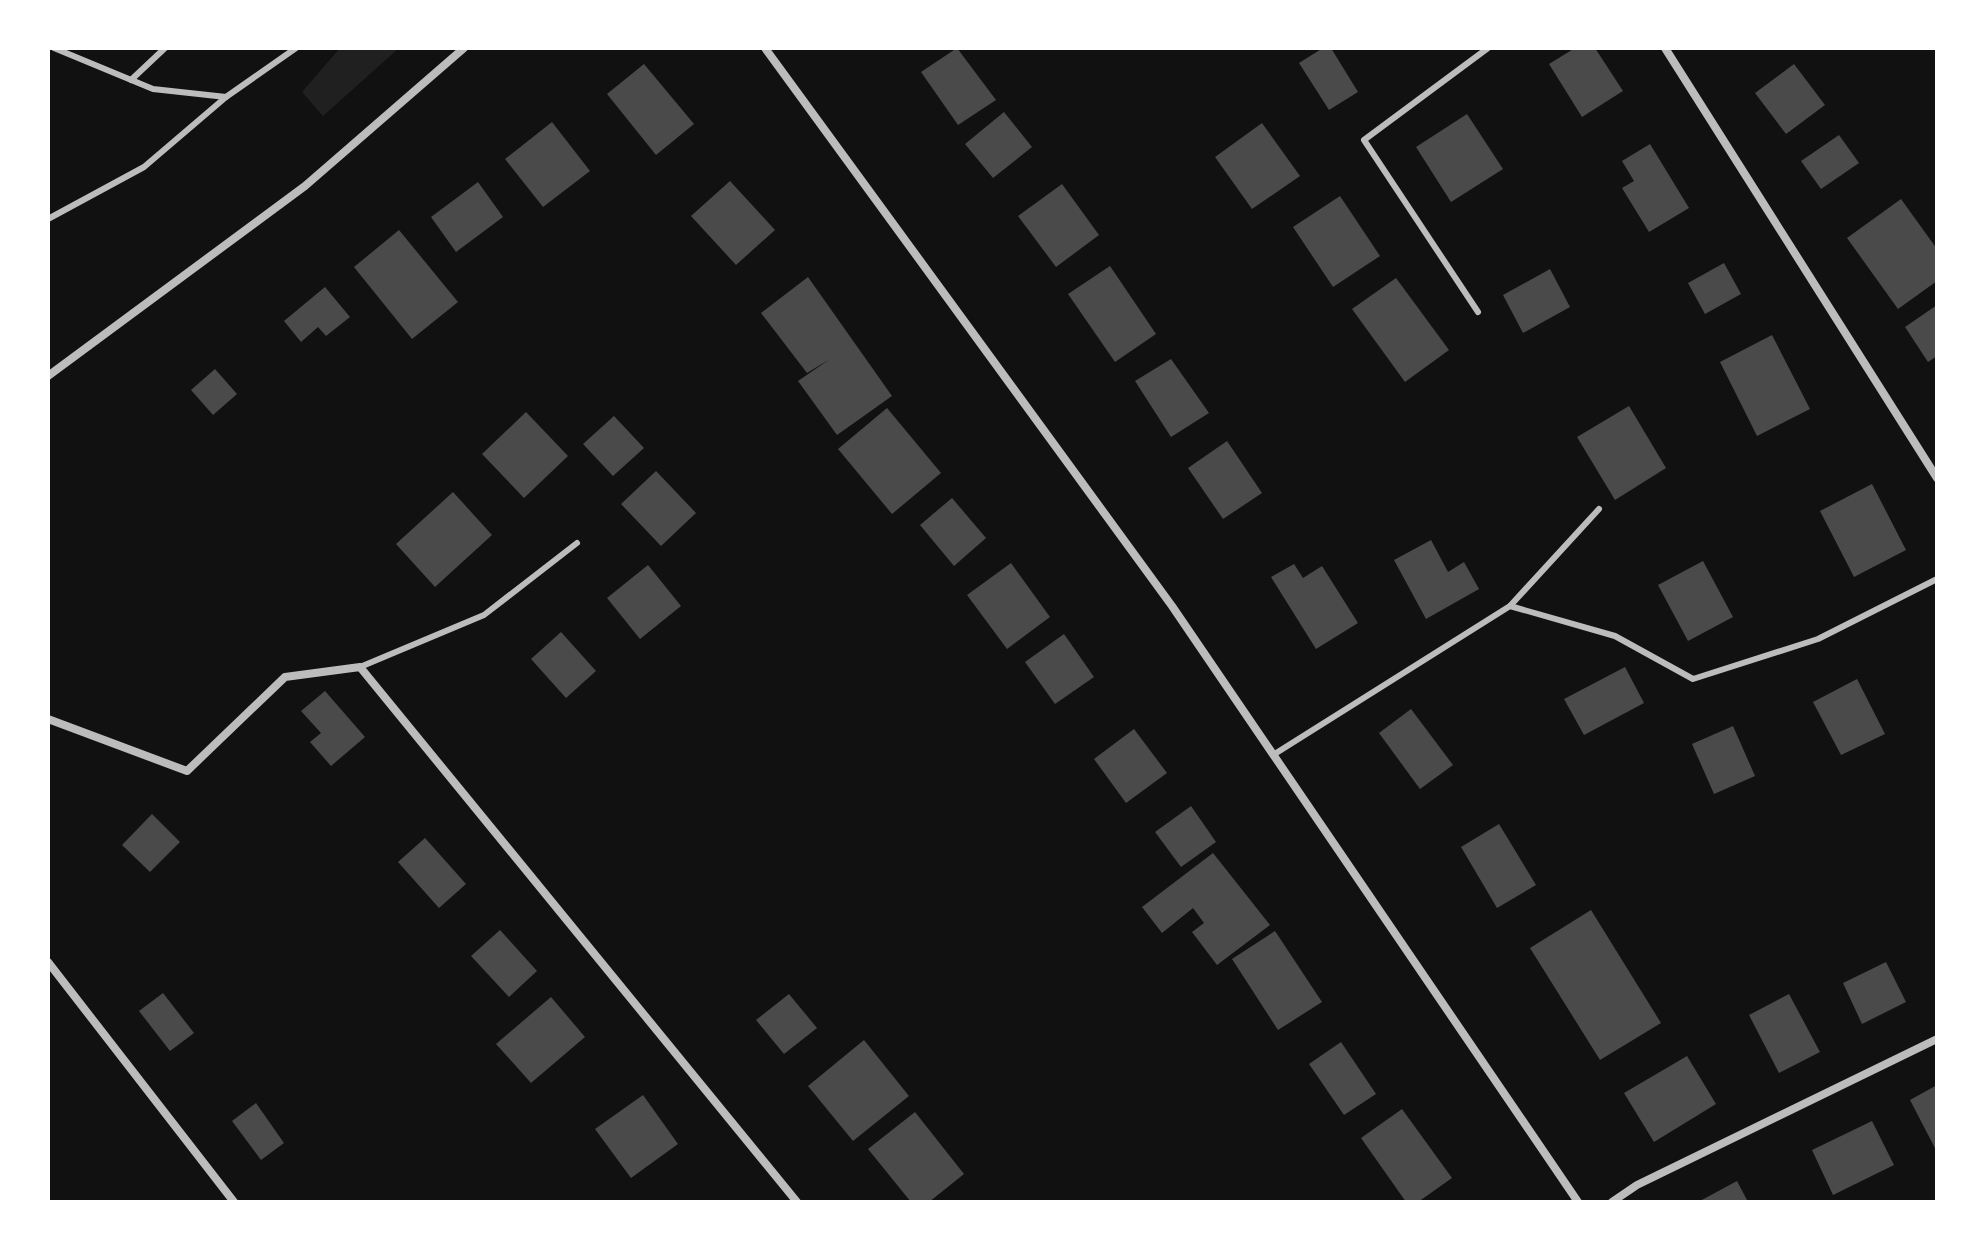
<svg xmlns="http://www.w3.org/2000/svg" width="1985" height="1250" font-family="Overpass,sans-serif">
  <rect width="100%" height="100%" fill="#111"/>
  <path fill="#202020" d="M340 48H399L323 116 302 92Z"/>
  <g fill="#4a4a4a">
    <path d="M957 48 996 100 958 125 921 72Z"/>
    <path d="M1323 48H1331L1358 92 1329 110 1299 63Z"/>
    <path d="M1575 48H1595L1623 91 1582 117 1549 64Z"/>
    <path d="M644 64 694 124 656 155 607 94Z"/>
    <path d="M1794 64 1825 105 1786 134 1755 93Z"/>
    <path d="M1004 112 1032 147 993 178 965 144Z"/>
    <path d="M1467 114 1503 169 1451 202 1416 147Z"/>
    <path d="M552 122 590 171 543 207 505 159Z"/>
    <path d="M1262 123 1300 176 1252 209 1215 157Z"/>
    <path d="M1839 135 1859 163 1821 189 1801 161Z"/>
    <path d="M1650 144 1689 208 1649 232 1622 188 1634 181 1622 161Z"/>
    <path d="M730 181 775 230 736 265 691 216Z"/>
    <path d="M478 182 503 217 456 252 431 217Z"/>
    <path d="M1062 184 1099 235 1056 267 1018 216Z"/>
    <path d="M1340 196 1380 256 1333 287 1293 227Z"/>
    <path d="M1901 199 1937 249V281L1898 309 1847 238Z"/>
    <path d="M399 230 458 302 412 339 354 267Z"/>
    <path d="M1724 263 1741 294 1705 314 1688 283Z"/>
    <path d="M1110 266 1156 334 1115 362 1068 294Z"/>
    <path d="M1550 269 1570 307 1523 333 1503 295Z"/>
    <path d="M808 277 892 396 837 435 798 381 830 359 807 373 761 313Z"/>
    <path d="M1396 278 1449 350 1405 382 1352 309Z"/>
    <path d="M325 287 350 317 326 336 318 327 301 342 284 321Z"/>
    <path d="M1937 305V356L1928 362 1905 327Z"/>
    <path d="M1772 335 1810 409 1757 436 1720 362Z"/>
    <path d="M1171 359 1209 413 1171 437 1135 381Z"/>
    <path d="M215 369 237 394 213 415 191 390Z"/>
    <path d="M1629 406 1666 468 1615 500 1577 437Z"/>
    <path d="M887 408 941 473 892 514 838 449Z"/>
    <path d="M526 412 568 456 524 498 482 454Z"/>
    <path d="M614 416 644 448 613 476 583 444Z"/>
    <path d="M1227 441 1262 493 1223 519 1188 468Z"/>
    <path d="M656 471 696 513 661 546 621 504Z"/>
    <path d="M1872 484 1906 550 1854 577 1820 511Z"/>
    <path d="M453 492 492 535 435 587 396 544Z"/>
    <path d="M952 498 986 538 954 566 920 525Z"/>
    <path d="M1431 540 1448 572 1464 562 1479 589 1426 619 1394 560Z"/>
    <path d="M1703 561 1733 617 1688 641 1658 585Z"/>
    <path d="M1011 563 1050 617 1007 649 967 595Z"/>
    <path d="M1294 564 1303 578 1322 566 1358 623 1316 649 1271 577Z"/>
    <path d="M648 565 681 606 640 639 607 598Z"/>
    <path d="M561 632 596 671 566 698 531 659Z"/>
    <path d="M1064 634 1094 677 1055 704 1025 662Z"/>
    <path d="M1625 667 1644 703 1584 735 1564 699Z"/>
    <path d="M1857 679 1885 734 1841 755 1813 702Z"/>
    <path d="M325 691 365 737 331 766 310 742 321 733 301 711Z"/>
    <path d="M1411 709 1453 765 1420 789 1379 733Z"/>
    <path d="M1733 726 1755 776 1714 794 1692 744Z"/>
    <path d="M1134 729 1167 773 1126 803 1094 759Z"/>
    <path d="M1191 806 1216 842 1181 867 1155 832Z"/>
    <path d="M152 814 180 842 150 872 122 845Z"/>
    <path d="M1499 824 1536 885 1497 908 1461 847Z"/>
    <path d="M425 838 466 884 439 908 398 862Z"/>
    <path d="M1213 853 1270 925 1217 965 1192 932 1204 923 1193 908 1162 933 1142 907Z"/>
    <path d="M1591 910 1661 1023 1600 1060 1530 948Z"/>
    <path d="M500 930 537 971 509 997 471 956Z"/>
    <path d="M1275 931 1322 1002 1278 1030 1232 959Z"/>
    <path d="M1886 962 1906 1002 1862 1024 1843 983Z"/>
    <path d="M163 993 194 1033 170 1051 139 1011Z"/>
    <path d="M789 994 817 1028 784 1054 756 1020Z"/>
    <path d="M1789 994 1820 1052 1779 1073 1749 1015Z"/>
    <path d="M551 997 585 1037 531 1083 496 1044Z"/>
    <path d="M864 1040 909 1096 853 1141 808 1086Z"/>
    <path d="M1341 1042 1376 1094 1344 1115 1309 1064Z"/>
    <path d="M1687 1056 1716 1104 1654 1142 1624 1093Z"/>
    <path d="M1937 1085V1152L1910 1100Z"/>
    <path d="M643 1095 678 1144 631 1178 595 1129Z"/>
    <path d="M256 1103 284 1143 261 1160 232 1121Z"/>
    <path d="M1402 1109 1452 1178 1418 1202H1406L1361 1138Z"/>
    <path d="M915 1112 964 1174 929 1202H911L868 1149Z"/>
    <path d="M1872 1121 1894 1165 1833 1195 1812 1150Z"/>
    <path d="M1737 1181 1748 1202H1698Z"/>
  </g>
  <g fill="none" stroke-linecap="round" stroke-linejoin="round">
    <g stroke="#bcbcbc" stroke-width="6">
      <path d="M54 48 153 89 226 97 296 48"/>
      <path d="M131 80 165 48"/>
      <path d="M48 219 144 167 226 97"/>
      <path d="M1478 312 1364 140 1488 48"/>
      <path d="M1510 606 1599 509"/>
      <path d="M360 667 484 615 577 543"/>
      <path d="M1273 755 1510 606 1615 636 1693 679 1818 639 1937 579"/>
    </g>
    <g stroke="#bcbcbc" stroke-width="8">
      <path d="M765 48 1172 606 1578 1202"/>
      <path d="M1665 48 1937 478"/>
      <path d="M48 376 305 186 464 48"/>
      <path d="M48 719 187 771 285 677 360 667 797 1202"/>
      <path d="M48 962 234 1202"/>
      <path d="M1612 1202 1637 1185 1937 1039"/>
    </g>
  </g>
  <rect width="1985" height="1250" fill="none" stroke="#ffffff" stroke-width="100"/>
</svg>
